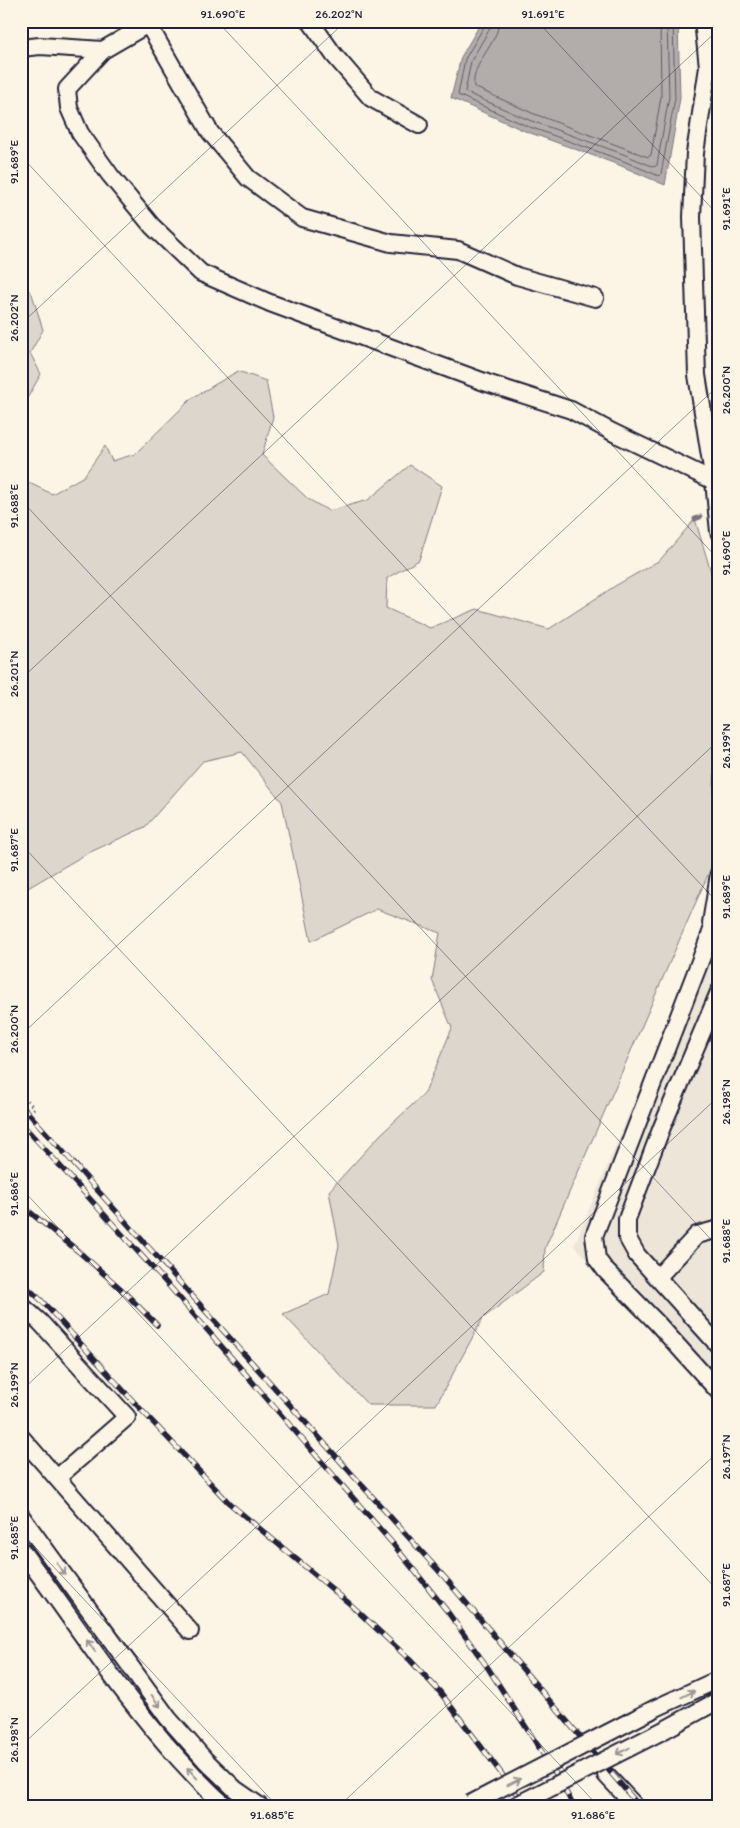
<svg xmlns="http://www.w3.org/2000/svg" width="740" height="1828" font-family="Itim,sans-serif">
  <rect width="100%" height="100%" fill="#fcf5e5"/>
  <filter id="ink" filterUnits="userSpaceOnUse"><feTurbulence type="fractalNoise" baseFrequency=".02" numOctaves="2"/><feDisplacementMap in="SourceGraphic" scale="10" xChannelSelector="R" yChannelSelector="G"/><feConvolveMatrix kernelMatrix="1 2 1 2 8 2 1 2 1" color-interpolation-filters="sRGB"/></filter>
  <g filter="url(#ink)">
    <path fill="#ece5d8" d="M719 897V1398L574 1246Z"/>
    <g fill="#dcd6cc" stroke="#7f7c84">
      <path d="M21 282 32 294 43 330 30 353 41 374 21 409Z"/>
      <path d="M238 371 266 381 273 417 262 455 308 499 329 511 368 500 410 465 442 486 419 560 387 578 386 608 430 628 477 609 549 629 615 586 660 560 695 519 717 592 713 863 545 1248 544 1272 483 1318 436 1405H368L283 1314 329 1294 339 1245 329 1191 380 1135 425 1093 452 1028 432 980 440 933 377 909 311 941 282 802 242 752 203 761 145 827 86 854 21 892V479L52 494 84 476 105 446 112 461 135 454 192 398Z"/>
    </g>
    <path fill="#b2adab" stroke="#78757e" d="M482 21H678L680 98 665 185 619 165 525 131 451 98 461 57Z"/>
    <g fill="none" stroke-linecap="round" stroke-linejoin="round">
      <g stroke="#5c5a68" stroke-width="1">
        <path d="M486 21 485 25 465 59 458 95 527 126 621 160 659 176 661 174 675 98 673 21"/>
        <path d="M492 21 490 28 471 61 465 92 529 120 623 154 654 167 657 165 669 97 667 21"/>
        <path d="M499 21C498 45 471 62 474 87L532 113 648 157 651 155 661 97 660 21"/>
      </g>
      <g stroke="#78757e" stroke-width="5">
        <path d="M719 161 714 188 719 260"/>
        <path d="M695 519 700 517"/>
      </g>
      <defs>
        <g id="street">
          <path d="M153 21 103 50 67 89 69 108 80 133 110 175 152 226 201 273 270 303 487 383 571 410 612 432 714 481 719 497"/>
          <path d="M310 21 334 55 371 98 419 125"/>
          <path d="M703 21 708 67 695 153 692 217 697 375 714 481 719 532"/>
          <path d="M148 24 210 132 248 178 302 218 391 243 458 250 517 276 595 298"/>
          <path d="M21 48 40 46 103 50"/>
          <path d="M719 912 594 1236 597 1259 606 1271 657 1323 719 1392"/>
          <path d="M711 923 719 874"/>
          <path d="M719 992 662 1127 627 1219V1237L637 1255 719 1346"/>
          <path d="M658 1277 697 1235 719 1229"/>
          <path d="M21 1305 40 1322 127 1417 57 1478"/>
          <path d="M21 1437 190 1631"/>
          <path d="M21 1516 168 1718 206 1761 235 1789 261 1807"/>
          <path d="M21 1550C73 1619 120 1694 179 1759 194 1775 209 1793 227 1807"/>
          <path d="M656 1708 719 1679"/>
          <path d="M666 1729 719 1700"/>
          <path d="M606 1775 636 1807"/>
        </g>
      </defs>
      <use href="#street" stroke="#22223b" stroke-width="20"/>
      <path stroke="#22223b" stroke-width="3" stroke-dasharray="1 4" stroke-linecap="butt" d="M21 1093 34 1108 21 1119"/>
      <use href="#street" stroke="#fcf5e5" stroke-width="16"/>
      <defs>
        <g id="rail">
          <path d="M21 1105 78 1168"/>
          <path d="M21 1123 170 1287 393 1544 447 1611 488 1668 558 1777 574 1807"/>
          <path d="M73 1163 446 1579 640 1807"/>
          <path d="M21 1205 78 1251 120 1288 157 1325"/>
          <path d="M21 1282 41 1300 133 1401 229 1503 350 1604 410 1660 440 1692 519 1797"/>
        </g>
      </defs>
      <use href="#rail" stroke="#22223b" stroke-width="5.5"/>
      <use href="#rail" stroke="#fcf5e5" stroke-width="4" stroke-dasharray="11" stroke-linecap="butt"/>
      <defs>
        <g id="street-bridge">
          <path d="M470 1804 656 1708"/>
          <path d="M513 1807 666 1729"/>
        </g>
      </defs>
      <use href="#street-bridge" stroke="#22223b" stroke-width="20" stroke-linecap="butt"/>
      <use href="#street-bridge" stroke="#fcf5e5" stroke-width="16"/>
    </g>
    <defs><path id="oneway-shaft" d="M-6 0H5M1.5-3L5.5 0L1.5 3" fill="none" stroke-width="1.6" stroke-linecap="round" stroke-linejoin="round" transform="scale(1.25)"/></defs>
    <g stroke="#9a9698">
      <use href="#oneway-shaft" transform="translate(61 1569) rotate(54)"/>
      <use href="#oneway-shaft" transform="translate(91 1646) rotate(-126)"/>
      <use href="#oneway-shaft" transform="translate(688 1694) rotate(-26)"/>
      <use href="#oneway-shaft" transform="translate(156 1701) rotate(54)"/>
      <use href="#oneway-shaft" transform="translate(623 1751) rotate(153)"/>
      <use href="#oneway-shaft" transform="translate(192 1773) rotate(-133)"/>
      <use href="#oneway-shaft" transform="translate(514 1782) rotate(-27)"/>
    </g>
  </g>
  <path fill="none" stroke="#22223b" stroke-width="1" stroke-opacity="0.45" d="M217 21 719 560M537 21 719 216M21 156 719 904M21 324 346 21M21 500 719 1248M21 679 719 29M21 844 719 1592M21 1035 719 385M21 1188 599 1807M21 1391 719 740M21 1532 278 1807M21 1746 719 1096M338 1807 719 1451"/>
  <rect width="740" height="1828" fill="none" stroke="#fcf5e5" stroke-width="55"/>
  <rect x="28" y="28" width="684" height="1772" fill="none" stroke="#22223b" stroke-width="2"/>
  <g font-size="12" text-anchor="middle" fill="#22223b">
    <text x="223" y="18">91.690°E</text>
    <text x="339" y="18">26.202°N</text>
    <text x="543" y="18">91.691°E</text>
    <text transform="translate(14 162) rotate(-90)" y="4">91.689°E</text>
    <text transform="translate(726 209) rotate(-90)" y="4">91.691°E</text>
    <text transform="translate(14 318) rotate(-90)" y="4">26.202°N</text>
    <text transform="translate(726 390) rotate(-90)" y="4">26.200°N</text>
    <text transform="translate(14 506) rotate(-90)" y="4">91.688°E</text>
    <text transform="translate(726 553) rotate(-90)" y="4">91.690°E</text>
    <text transform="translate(14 674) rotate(-90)" y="4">26.201°N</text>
    <text transform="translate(726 746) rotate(-90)" y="4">26.199°N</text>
    <text transform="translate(14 850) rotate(-90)" y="4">91.687°E</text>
    <text transform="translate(726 897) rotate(-90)" y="4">91.689°E</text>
    <text transform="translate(14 1029) rotate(-90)" y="4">26.200°N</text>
    <text transform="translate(726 1102) rotate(-90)" y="4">26.198°N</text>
    <text transform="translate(14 1194) rotate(-90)" y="4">91.686°E</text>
    <text transform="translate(726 1241) rotate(-90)" y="4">91.688°E</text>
    <text transform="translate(14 1385) rotate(-90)" y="4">26.199°N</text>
    <text transform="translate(726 1457) rotate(-90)" y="4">26.197°N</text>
    <text transform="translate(14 1538) rotate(-90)" y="4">91.685°E</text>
    <text transform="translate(726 1585) rotate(-90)" y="4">91.687°E</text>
    <text transform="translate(14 1740) rotate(-90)" y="4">26.198°N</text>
    <text x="272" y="1819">91.685°E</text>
    <text x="593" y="1819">91.686°E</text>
  </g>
</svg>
